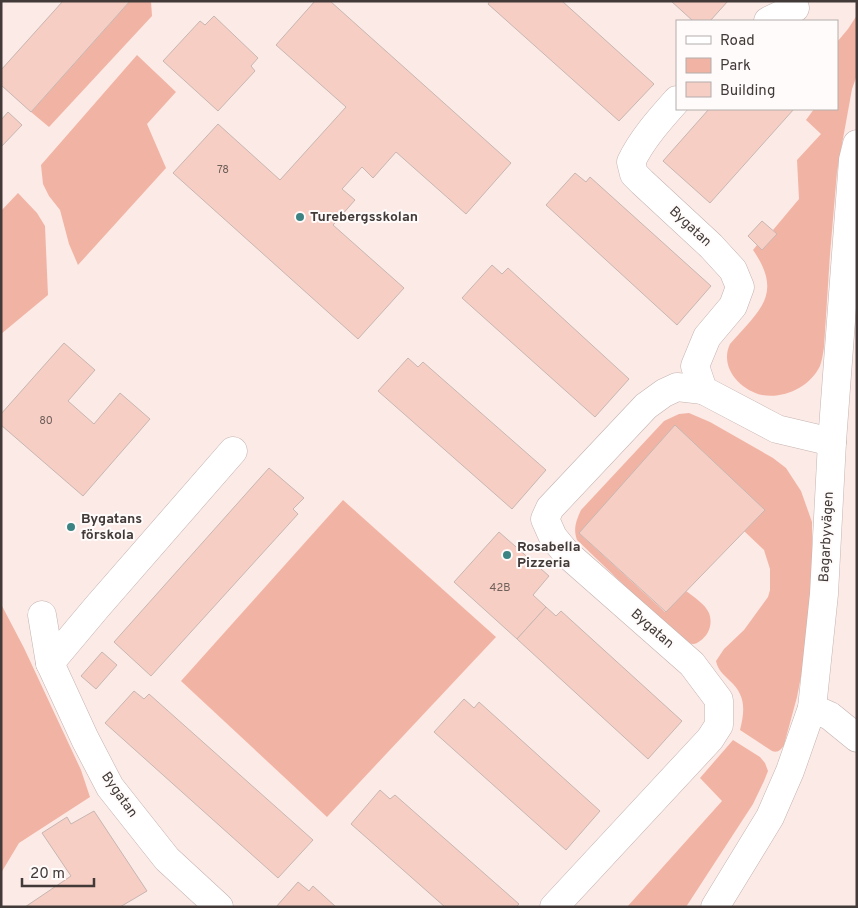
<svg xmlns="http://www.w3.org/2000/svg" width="858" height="908" font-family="Overpass,sans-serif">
  <rect width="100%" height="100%" fill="#fceae6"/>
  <g fill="#f1b4a4">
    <path d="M130 1H151L152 16 49 127 31 112Z"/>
    <path d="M857 15V75L852 89 837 172 830 254 824 347C823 354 822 360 820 366 810 387 784 399 762 395 740 390 719 367 730 344 759 310 784 295 753 250L757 245 762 249 776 234 773 230 799 199 797 160 821 134 806 120 814 109H837V42L848 29Z"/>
    <path d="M137 55 176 92 147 124 166 168 78 265 69 244 60 210 49 196 43 184 41 165Z"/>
    <path d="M18 193 37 213 45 226 48 295 1 334V211Z"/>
    <path d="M689 413 710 422 773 458 786 468 801 491 812 522V580L805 656 797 697 784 745C781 750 778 753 772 751L740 730C745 710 746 695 729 680 723 674 718 670 716 661L724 649 744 630 768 597 770 590V569L764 550 744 531 580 534 665 612 686 591C694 597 705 604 709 613 713 624 709 635 700 641 697 643 696 644 693 644 688 644 683 640 678 637L577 540C573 529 576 521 581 510L664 421 679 414Z"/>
    <path d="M343 500 496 637 327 817 181 681Z"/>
    <path d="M1 604 24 648 81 770 90 797 19 843 1 873Z"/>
    <path d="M733 740 760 757 765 763 768 771 764 781 753 804 686 907H627L722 801 700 778Z"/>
  </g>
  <g fill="#f7cec3" stroke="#c7b6b2">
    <path d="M63 1H130L31 112 1 85V70Z"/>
    <path d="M315 1H330L511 163 466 214 396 152 373 178 362 167 342 189 355 200 333 225 404 288 358 339 173 173 218 124 280 180 346 107 276 45Z"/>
    <path d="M490 1H562L654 84 619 121 488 4Z"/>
    <path d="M671 1H728L710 21H693Z"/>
    <path d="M214 16 258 58 251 66 255 71 218 111 163 61 200 21 205 25Z"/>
    <path d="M709 109H794L710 203 663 161Z"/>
    <path d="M8 112 22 125 1 147V120Z"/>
    <path d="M575 173 586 182 590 177 711 286 677 325 546 205Z"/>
    <path d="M762 221 777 234 762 250 748 236Z"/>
    <path d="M492 265 502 274 508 268 629 379 595 417 462 298Z"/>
    <path d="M64 343 95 370 68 401 94 424 120 393 150 419 83 496 1 425V414Z"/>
    <path d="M408 358 418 367 423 362 546 470 512 509 378 391Z"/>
    <path d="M675 425 765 510 666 612 579 533Z"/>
    <path d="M269 468 304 498 293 509 298 514 151 676 114 642Z"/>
    <path d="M499 532 549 576 533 595 546 607 517 639 454 582Z"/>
    <path d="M546 607 556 616 561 611 682 721 648 759 517 639Z"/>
    <path d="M102 652 117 665 96 689 81 676Z"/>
    <path d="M134 691 144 699 149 694 313 840 278 878 105 723Z"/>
    <path d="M464 699 474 708 479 702 600 811 566 850 434 732Z"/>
    <path d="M380 790 390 799 395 795 519 904 516 907H445L351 824Z"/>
    <path d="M94 811 147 891 120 907H25L71 876 42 833 67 817 71 824Z"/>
    <path d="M298 882 309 891 313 886 336 907H276Z"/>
  </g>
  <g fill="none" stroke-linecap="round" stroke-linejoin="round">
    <defs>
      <g id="minor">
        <path d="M768 21 795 8"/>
        <path d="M677 100C660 119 642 139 631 162L634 174 642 182 711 246 733 270 740 287 733 306 707 337 695 366 703 390 777 429 832 442"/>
        <path d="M42 615 50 663 85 739 110 787 167 859 219 907"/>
        <path d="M50 663 97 607 233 451"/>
        <path d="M812 708 830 716 857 738"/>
        <path d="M554 907 710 739 719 725V700L692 664 567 554 553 537 545 519 550 508 646 406 664 393 677 387 703 390"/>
        <path d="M715 907 770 817 790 771 812 708 824 594 832 442 853 160 857 144"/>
      </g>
    </defs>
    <use href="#minor" stroke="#c4b3af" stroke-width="29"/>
    <use href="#minor" stroke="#fff" stroke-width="28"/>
  </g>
  <g fill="#3c8483" stroke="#fffbfa" stroke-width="2">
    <circle cx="300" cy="217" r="5"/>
    <circle cx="71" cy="527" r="5"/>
    <circle cx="507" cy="555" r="5"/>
  </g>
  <g text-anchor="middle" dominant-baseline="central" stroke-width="4" stroke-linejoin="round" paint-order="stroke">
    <g font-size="11" fill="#6e5f5b">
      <text x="223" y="170">78</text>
      <text x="46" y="421">80</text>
      <text x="500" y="588">42B</text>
    </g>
    <g font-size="14" font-weight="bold" fill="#413a38" stroke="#fffbfa" text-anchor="start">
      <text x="310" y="217">Turebergsskolan</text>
      <text x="81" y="519">Bygatans<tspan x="81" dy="16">förskola</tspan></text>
      <text x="517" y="547">Rosabella<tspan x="517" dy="16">Pizzeria</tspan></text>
    </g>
    <g font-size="14" fill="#413a38" stroke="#fffbfa">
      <text transform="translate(690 227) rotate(43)">Bygatan</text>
      <text transform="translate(827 537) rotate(-87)">Bagarbyvägen</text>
      <text transform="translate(652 629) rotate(41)">Bygatan</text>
      <text transform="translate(119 795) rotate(55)">Bygatan</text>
    </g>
  </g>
  <rect width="858" height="908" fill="none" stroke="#413a38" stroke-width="5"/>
  <rect x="676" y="20" width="162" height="90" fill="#fffbfa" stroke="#b3aeac"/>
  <rect x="686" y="36" width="25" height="8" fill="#ffffff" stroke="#b3aeac"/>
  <text x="720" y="45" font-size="15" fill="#413a38">Road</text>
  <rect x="686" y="58" width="25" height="15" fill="#f1b4a4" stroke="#b3aeac"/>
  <text x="720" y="70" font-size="15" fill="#413a38">Park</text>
  <rect x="686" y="82" width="25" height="15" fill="#f7cec3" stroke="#b3aeac"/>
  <text x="720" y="95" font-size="15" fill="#413a38">Building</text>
  <path d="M22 878v8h72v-8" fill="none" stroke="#413a38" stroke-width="2.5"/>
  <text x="30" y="878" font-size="15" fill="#413a38" stroke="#fffbfa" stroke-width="4" paint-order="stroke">20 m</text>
</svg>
